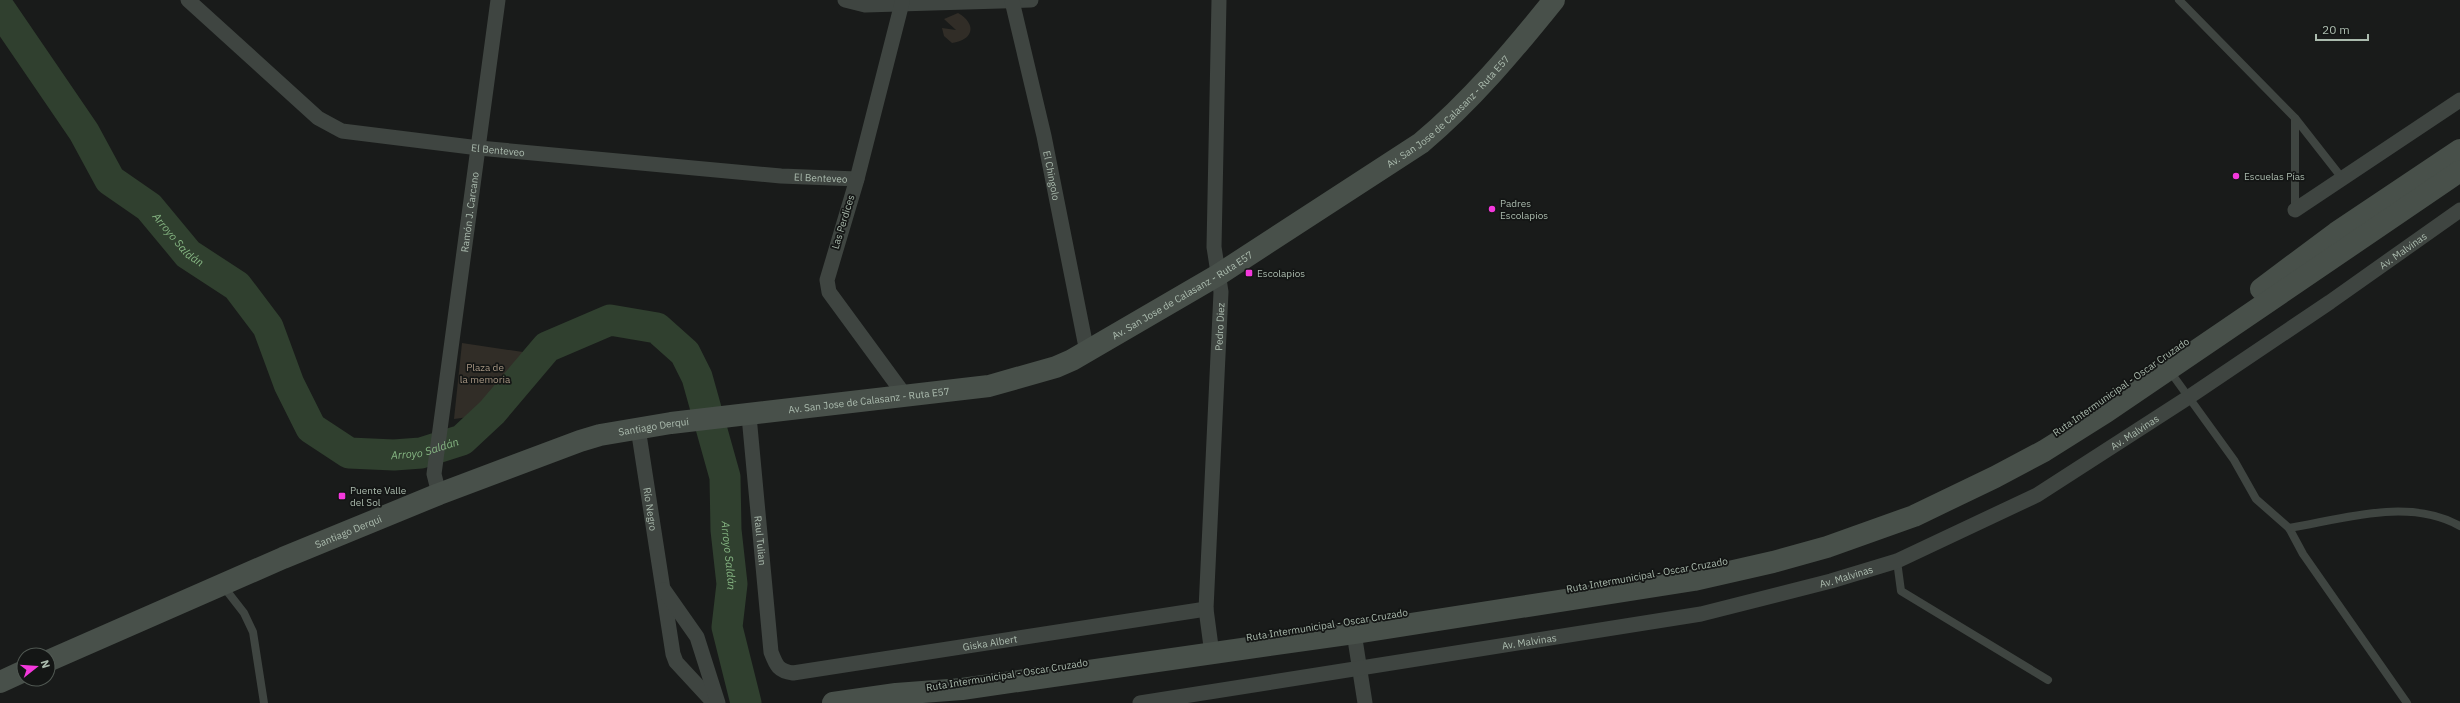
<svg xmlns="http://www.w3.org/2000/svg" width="2460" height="703" font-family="'IBM Plex Sans',sans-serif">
  <rect width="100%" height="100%" fill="#191b1a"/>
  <g fill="#312d27">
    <path d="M958 13C977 24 974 40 952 43L944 36 942 28 956 30 944 19Z"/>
    <path d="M462 343 536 354 483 415 454 419Z"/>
  </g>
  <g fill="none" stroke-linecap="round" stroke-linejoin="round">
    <path stroke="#30402f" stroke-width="31" id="s1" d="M0 9 84 132 110 180 149 207 188 254 237 286 268 327 289 384 311 428 349 453 394 455 421 453 462 440 492 412 547 347 610 320 657 328 685 353 697 377 725 477 726 530 732 584 727 627 746 703"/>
    <g stroke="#3f4541" stroke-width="8">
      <path d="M2179 0 2295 118"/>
      <path d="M2295 210V118L2342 178"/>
      <path d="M2169 370 2234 460 2256 499 2289 528 2303 554 2407 703"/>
      <path d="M2289 528C2343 519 2409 497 2460 526"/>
      <path d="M1897 561 1901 591 2048 680"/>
      <path d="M223 586 244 613 253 632 264 703"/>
    </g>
    <g stroke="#3f4541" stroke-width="15">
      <path id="s2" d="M188 0 318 118 342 131 479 148 781 176 857 179"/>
      <path d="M845 0 865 5 1031 0"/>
      <path id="s3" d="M1012 1 1044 136 1087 352"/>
      <path d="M902 3 857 179 827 280 829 292 906 397"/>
      <path d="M2295 210 2460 100"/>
      <path id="s4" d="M749 416 771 652C776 665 778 671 793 673L1206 609"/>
      <path id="s5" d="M638 428 673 654 676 662 714 703"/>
      <path id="s6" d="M439 494 434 474 498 0"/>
      <path d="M664 590 697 637 718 703"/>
      <path d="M1354 633 1365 703"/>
      <path id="s7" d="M1212 654 1206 609 1221 292 1214 247 1219 0"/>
      <path id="s8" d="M1140 703 1701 614 1831 581 1897 561 2037 495 2189 397 2330 302 2460 210"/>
    </g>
    <g stroke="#48504a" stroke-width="22">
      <path d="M2261 289 2336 233 2460 150"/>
      <path id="s9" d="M48 661 283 558 439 494 580 441 600 435 671 423 989 386 1056 367 1072 360 1218 275 1421 143C1471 101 1513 51 1554 0"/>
      <path d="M0 682 24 671"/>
      <path d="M833 703 896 694 962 689 1354 633 1694 580 1773 562 1827 547 1914 516 1995 477 2044 451 2106 412 2460 171"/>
    </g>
  </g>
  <g fill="#f438dc" stroke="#141615" stroke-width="1.5">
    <circle cx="2236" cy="176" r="4"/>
    <circle cx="1492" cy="209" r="4"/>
    <rect x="1245" y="269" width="8" height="8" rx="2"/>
    <rect x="338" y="492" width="8" height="8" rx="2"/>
  </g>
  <g text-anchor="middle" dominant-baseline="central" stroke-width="3.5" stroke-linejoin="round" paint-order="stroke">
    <g font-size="10" fill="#abbbae" stroke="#141615">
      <text stroke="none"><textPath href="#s9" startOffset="1528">Av. San Jose de Calasanz - Ruta E57</textPath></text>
      <text stroke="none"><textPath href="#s2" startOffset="360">El Benteveo</textPath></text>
      <text stroke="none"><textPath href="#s3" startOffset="179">El Chingolo</textPath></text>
      <text stroke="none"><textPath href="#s2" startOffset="684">El Benteveo</textPath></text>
      <text stroke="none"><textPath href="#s6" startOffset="285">Ramón J. Carcano</textPath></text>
      <text transform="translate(843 222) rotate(-73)">Las Perdices</text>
      <text stroke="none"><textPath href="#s8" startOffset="1366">Av. Malvinas</textPath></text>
      <text stroke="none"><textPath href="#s9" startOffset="1204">Av. San Jose de Calasanz - Ruta E57</textPath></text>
      <text stroke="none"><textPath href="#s7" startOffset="328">Pedro Diez</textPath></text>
      <text transform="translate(2121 387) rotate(-35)">Ruta Intermunicipal - Oscar Cruzado</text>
      <text stroke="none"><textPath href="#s9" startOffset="868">Av. San Jose de Calasanz - Ruta E57</textPath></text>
      <text stroke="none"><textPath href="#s9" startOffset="651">Santiago Derqui</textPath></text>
      <text stroke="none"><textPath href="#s8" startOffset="1042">Av. Malvinas</textPath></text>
      <text stroke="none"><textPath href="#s5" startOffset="82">Río Negro</textPath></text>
      <text stroke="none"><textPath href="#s9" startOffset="327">Santiago Derqui</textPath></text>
      <text stroke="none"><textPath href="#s4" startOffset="125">Raul Tulian</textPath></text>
      <text transform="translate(1647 575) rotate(-10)">Ruta Intermunicipal - Oscar Cruzado</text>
      <text stroke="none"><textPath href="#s8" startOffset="718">Av. Malvinas</textPath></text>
      <text transform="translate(1327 625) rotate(-9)">Ruta Intermunicipal - Oscar Cruzado</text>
      <text stroke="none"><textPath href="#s8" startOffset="394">Av. Malvinas</textPath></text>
      <text stroke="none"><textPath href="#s4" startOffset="469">Giska Albert</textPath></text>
      <text transform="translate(1007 675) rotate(-9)">Ruta Intermunicipal - Oscar Cruzado</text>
    </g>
    <g font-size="10" fill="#abbbae" stroke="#141615" text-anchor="start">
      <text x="2244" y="176">Escuelas Pías</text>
      <text x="1500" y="203">Padres<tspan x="1500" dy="12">Escolapios</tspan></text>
      <text x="1257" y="273">Escolapios</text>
      <text x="350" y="490">Puente Valle<tspan x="350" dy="12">del Sol</tspan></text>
    </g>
    <g font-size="10" fill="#a69582" stroke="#141615">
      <text x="485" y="367">Plaza de<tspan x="485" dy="12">la memoria</tspan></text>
    </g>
    <g font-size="11" font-style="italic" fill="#86b683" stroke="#141615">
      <text stroke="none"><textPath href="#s1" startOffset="295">Arroyo Saldán</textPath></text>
      <text stroke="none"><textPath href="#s1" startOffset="654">Arroyo Saldán</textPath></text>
      <text stroke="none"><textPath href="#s1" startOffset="1182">Arroyo Saldán</textPath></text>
    </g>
  </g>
  <g transform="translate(36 667) rotate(73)"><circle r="19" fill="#141615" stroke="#505852"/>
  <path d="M0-3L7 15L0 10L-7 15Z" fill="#f438dc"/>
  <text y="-6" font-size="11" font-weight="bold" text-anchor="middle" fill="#abbbae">N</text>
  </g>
  <path d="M2316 34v6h52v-6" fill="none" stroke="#abbbae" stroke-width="2"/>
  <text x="2322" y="34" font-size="12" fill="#abbbae" stroke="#141615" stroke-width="3" paint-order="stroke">20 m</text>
</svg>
